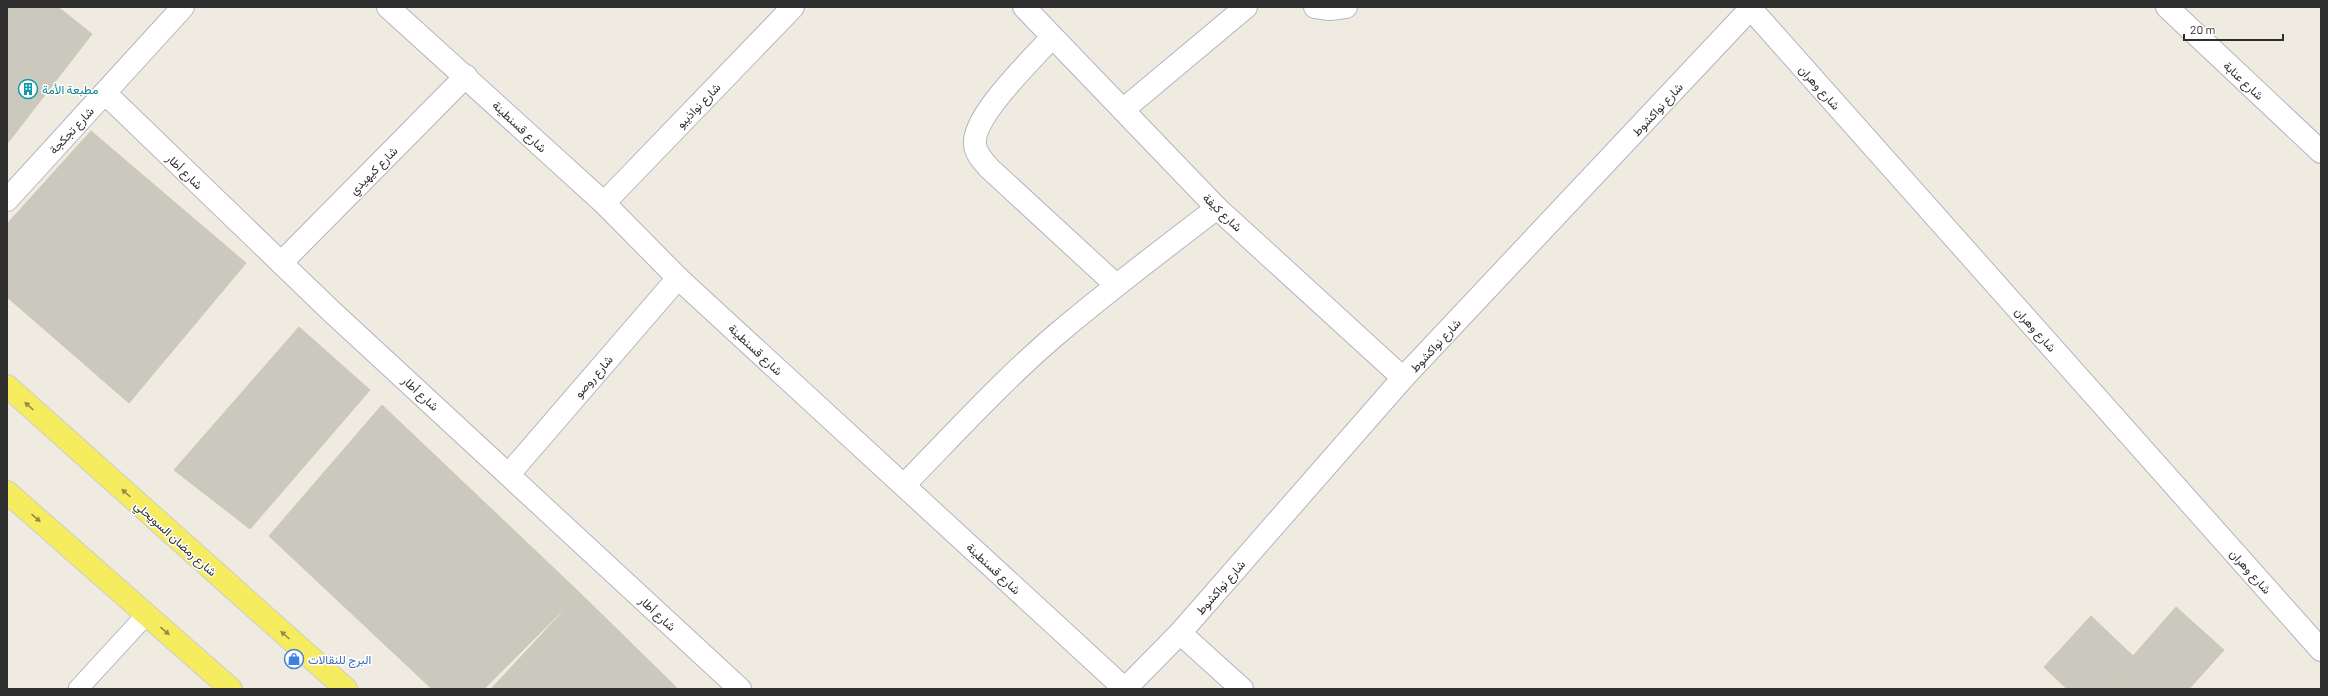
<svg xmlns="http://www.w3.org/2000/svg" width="2328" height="696" font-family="Barlow,Vazirmatn,sans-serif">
  <rect width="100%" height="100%" fill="#efebe0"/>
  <g fill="#cbc9be" stroke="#cbc8b9">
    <path d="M7 7H58L92 34 7 144Z"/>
    <path d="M91 131 246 263 129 403 7 297V224Z"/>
    <path d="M299 327 370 390 250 529 174 470Z"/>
    <path d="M382 405 580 593 484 689H432L269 536Z"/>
    <path d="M580 593 678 689H491Z"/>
    <path d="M2176 607 2224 650 2189 689H2104Z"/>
    <path d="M2091 616 2133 656 2116 676 2130 689H2067L2044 667Z"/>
  </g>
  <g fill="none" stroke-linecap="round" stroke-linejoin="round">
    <defs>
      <path id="service" d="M78 689 146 615"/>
      <g id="minor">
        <path d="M388 7 604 203 678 278 1125 689"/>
        <path d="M1024 7 1217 208 1403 378"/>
        <path d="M1315 7 1330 9 1346 7"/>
        <path d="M2167 7 2321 152"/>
        <path d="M1751 9 2321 650"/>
        <path d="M1052 37C1033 59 971 117 975 145 976 154 983 161 989 168L1116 285"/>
        <path d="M105 93 330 310 740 689"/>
        <path d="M1124 109 1246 7"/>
        <path d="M7 200 183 7"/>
        <path d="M604 203 793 7"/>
        <path d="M281 263 466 76"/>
        <path d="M509 474 678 278"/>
        <path d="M904 485C954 434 1003 380 1057 334 1109 290 1163 249 1217 208"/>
        <path d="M1180 633 1242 689"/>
        <path d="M1125 689 1180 633 1403 378 1752 7"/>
      </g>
      <g id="primary">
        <path d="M7 386 346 689"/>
        <path d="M7 492 231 689"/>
      </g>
    </defs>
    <use href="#service" stroke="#b4b4c1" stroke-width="21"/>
    <use href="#minor" stroke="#b4b4c1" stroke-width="24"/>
    <use href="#primary" stroke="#cdcdcd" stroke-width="24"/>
    <use href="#service" stroke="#fff" stroke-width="19"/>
    <use href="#minor" stroke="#fff" stroke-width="22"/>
    <use href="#primary" stroke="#f6ec5f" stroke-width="22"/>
  </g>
  <defs><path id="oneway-solid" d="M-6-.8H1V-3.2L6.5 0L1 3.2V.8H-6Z"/></defs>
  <g fill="#928d46">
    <use href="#oneway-solid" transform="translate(29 406) rotate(-138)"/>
    <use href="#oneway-solid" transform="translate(126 493) rotate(-138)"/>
    <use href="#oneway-solid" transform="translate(36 518) rotate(41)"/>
    <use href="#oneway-solid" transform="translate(165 631) rotate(41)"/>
    <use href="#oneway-solid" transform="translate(285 635) rotate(-138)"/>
  </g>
  <defs>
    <symbol id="building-ring" viewBox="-11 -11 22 22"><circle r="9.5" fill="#fff" stroke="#0f9aa8" stroke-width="1.5"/><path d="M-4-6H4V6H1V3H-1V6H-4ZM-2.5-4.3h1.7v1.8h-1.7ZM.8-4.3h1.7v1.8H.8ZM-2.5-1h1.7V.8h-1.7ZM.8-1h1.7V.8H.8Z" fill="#0f9aa8"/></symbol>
    <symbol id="shop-ring" viewBox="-11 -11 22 22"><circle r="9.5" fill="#fff" stroke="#3f7fe0" stroke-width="1.5"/><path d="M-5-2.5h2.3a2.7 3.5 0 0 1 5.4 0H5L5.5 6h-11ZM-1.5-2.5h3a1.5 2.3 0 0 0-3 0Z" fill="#3f7fe0"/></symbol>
  </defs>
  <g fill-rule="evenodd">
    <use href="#building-ring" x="17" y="78" width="22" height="22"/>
    <use href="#shop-ring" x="283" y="648" width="22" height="22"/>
  </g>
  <g text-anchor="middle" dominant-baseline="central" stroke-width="3" stroke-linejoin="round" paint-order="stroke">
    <g font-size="12" fill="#2e2e2e" stroke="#fff">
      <text transform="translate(2244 80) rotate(43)">شارع عنابة</text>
      <text transform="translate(1820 87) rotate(48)">شارع وهران</text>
      <text transform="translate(698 105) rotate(-46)">شارع نواذيبو</text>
      <text transform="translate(1657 109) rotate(-47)">شارع نواكشوط</text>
      <text transform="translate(520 126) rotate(43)">شارع قسنطينة</text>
      <text transform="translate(71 130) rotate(-47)">شارع تجكجة</text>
      <text transform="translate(373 170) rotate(-45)">شارع كيهيدي</text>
      <text transform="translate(185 171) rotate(44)">شارع أطار</text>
      <text transform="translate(1223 212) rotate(44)">شارع كيفة</text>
      <text transform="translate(2036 329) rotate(48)">شارع وهران</text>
      <text transform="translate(1435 345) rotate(-47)">شارع نواكشوط</text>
      <text transform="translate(756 349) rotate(43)">شارع قسنطينة</text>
      <text transform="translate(593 376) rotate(-49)">شارع روصو</text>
      <text transform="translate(421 393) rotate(43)">شارع أطار</text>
      <text transform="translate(176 538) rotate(42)">شارع رمضان السويحلي</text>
      <text transform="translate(994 568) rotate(43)">شارع قسنطينة</text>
      <text transform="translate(2251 571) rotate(48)">شارع وهران</text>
      <text transform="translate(1220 587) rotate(-49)">شارع نواكشوط</text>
      <text transform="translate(658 613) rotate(43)">شارع أطار</text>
    </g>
    <g font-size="12" fill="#0d838f" stroke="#fff" text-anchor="start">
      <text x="42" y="89">مطبعة الأمة</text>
    </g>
    <g font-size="12" fill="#366cbe" stroke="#fff" text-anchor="start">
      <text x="308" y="659">البرج للنقالات</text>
    </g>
  </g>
  <rect width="2328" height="696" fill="none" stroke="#2e2e2e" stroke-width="16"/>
  <path d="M2184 34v6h99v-6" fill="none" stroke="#2e2e2e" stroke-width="2"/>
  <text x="2190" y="34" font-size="12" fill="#2e2e2e" stroke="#ffffff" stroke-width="3" paint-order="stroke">20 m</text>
</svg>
